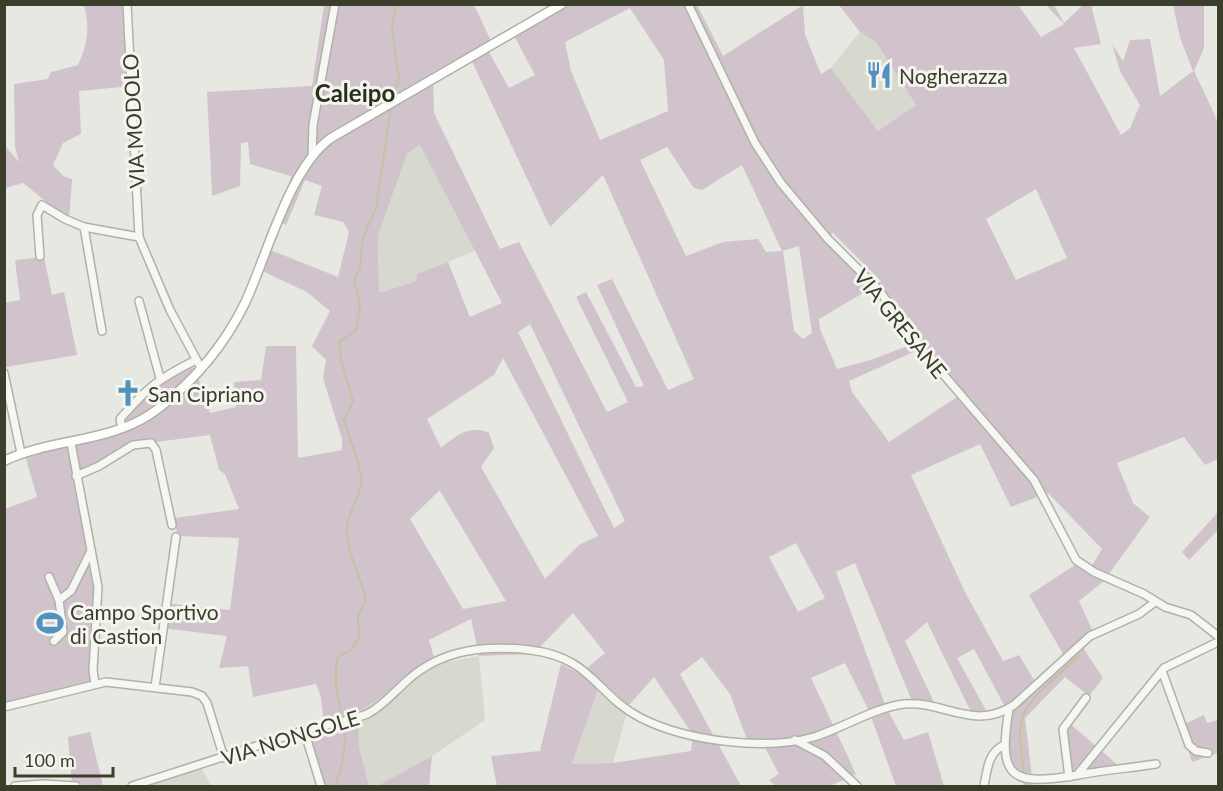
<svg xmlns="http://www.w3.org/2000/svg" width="1223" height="791" font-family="Lato,sans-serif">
  <rect width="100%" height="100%" fill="#e6e8e1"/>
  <g fill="#d7d9cf">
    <path d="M860 32 876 42 916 105 878 131 831 68Z"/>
    <path d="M421 145 475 251 417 274V281L379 293 378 236 407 154Z"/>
    <path d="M479 656 485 720 432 756 377 786H369L359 747 358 712 436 664Z"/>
    <path d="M601 680 629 705 613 763 572 764Z"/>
    <path d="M200 767 212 786H138Z"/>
  </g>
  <g fill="#d1c3cc" fill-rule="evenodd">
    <path d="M84 5H127L132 86 79 91 81 134 63 143 53 165 63 176 72 179 69 220 23 183 5 188 4 145 19 162 15 147 14 84 48 79 51 72 78 65C88 43 90 28 84 5Z"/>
    <path d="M324 5H474L491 41 485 45 509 88 535 75 511 30 557 5H697L723 56 803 5 805 35 821 74 831 68 878 131 916 105 876 42 860 32 839 5H1018L1041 37 1064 24 1046 5H1054L1064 23 1083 5H1091L1101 44 1074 48 1121 135 1130 128 1140 105 1120 71 1112 44 1123 61 1130 40 1150 39 1160 96 1193 71 1180 38 1173 5H1204V48L1194 71 1218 122V459L1205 465 1184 437 1117 463 1133 503 1150 517 1104 581 1079 601 1095 636 1082 646 1103 678 1089 696 1065 677 1025 718 1033 786H1023V780L1007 753 1011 703 1004 705 974 649 957 658 987 712H971L927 622 905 641 936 706 912 701 855 563 836 572 886 707 904 740 928 732 944 786H896L869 711 845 663 811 678 856 774 830 786H775L769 780 779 774 762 742H748L730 694 702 657 680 674 741 786H497L491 756 540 751 561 664 580 674 605 653 573 613 533 654 479 656 471 619 429 640 436 664 358 712 359 747 369 786H325L307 731 324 726 321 697 316 684 253 697 248 666 219 668 227 636 162 628 166 603 230 610 239 538 177 536 175 518 239 509 225 474 219 470 210 435 133 445 76 475 99 587 90 683 5 709V509L37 497 23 449 105 430 123 422 151 388 188 367 195 368 210 413 236 407 234 382 261 380 266 346H296L298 458 342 450V439L323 378 326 360 312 346 330 311 307 292 258 269 268 249 338 277 349 232 343 222 314 215 322 186 305 180 286 225 279 222 291 176 250 164 248 142 241 143 240 186 212 196 207 92 312 86ZM630 8 664 60 668 111 600 140 571 71 565 42ZM468 53 550 227 603 175 694 379 668 390 612 279 597 285 644 386 636 387 586 292 576 297 628 402 607 412 519 242 500 249 434 113 433 72ZM420 145 502 303 470 317 448 262 417 274V281L379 293 378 236 407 154ZM667 147 694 188 702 190 742 165 782 251 766 252 758 239 723 242 686 256 640 160ZM1036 189 1067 258 1016 280 986 219ZM833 233 881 281 876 286 827 238ZM799 246 812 333 803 339 794 331 783 251ZM875 286 915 343 871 360 837 369 820 329 819 319ZM530 324 625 521 614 528 518 332ZM920 349 957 397 889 442 852 392 849 381ZM503 358 598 536 579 545 545 579 481 467 494 448 489 433C469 424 456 436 441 448L427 419 494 375ZM980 444 1011 507 1048 493 1102 549 1088 572 1075 565 1029 595 1063 654 1034 680 1019 655 1003 661 965 592 911 475ZM440 490V491L506 601 463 609 410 519ZM796 543 825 598 798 612 769 557ZM654 677 693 735 691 751 613 763 572 764 601 681 629 705Z"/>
    <path d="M44 257 52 295 64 292 77 355 6 367 4 303 20 300 15 260Z"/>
    <path d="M1218 512V530L1189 560 1182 552Z"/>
    <path d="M1204 715 1207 723 1218 720V753L1192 762 1180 726Z"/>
    <path d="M1068 722 1120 767 1068 774 1064 727Z"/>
    <path d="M90 732 103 786 72 784 68 737Z"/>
    <path d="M432 756 429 786H377Z"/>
  </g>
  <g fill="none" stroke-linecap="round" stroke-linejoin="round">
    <g stroke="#c1c49f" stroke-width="2">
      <path d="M393 99 399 78 392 29 396 4"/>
      <path d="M1024 773C1022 757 1018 738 1021 722 1024 700 1063 672 1079 656"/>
      <path d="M1026 780V786"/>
      <path d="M335 786C341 770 347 749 344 731 340 700 333 691 337 658L352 649 359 637 358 615 366 602C362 577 345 552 347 526 349 510 360 498 361 482 362 466 348 436 344 419L353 401 341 360 339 342 356 330 360 305 354 281 360 267 363 237 376 208 391 107"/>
    </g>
    <defs>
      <g id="minor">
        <path d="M127 4 139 237 170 310 201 368"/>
        <path d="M688 4 755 143 781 183 827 238 878 289 931 360 1034 480 1076 560 1094 572 1144 594 1165 607 1191 615 1218 636"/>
        <path d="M312 156 313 125 335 4"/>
        <path d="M84 227 102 331"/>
        <path d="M40 256 37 215 42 205 65 219 84 227 139 237"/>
        <path d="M139 301 160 378"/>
        <path d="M4 373 21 453"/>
        <path d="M122 428 120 419C148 387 158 379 196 360"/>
        <path d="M71 443 98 587 93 670 95 684"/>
        <path d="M76 476 99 466 133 445 151 443 156 450 172 525"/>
        <path d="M49 577 59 600 71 591 91 551"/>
        <path d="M54 641 63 632 59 600"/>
        <path d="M1162 671 1189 745 1196 751 1208 753"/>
        <path d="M155 687 176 537"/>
        <path d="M4 707 106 682 192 692 202 696 207 703 224 758"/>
        <path d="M1009 709C997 780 1012 786 1078 775 1104 770 1130 768 1156 764"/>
        <path d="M304 730 321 786"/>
        <path d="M795 740 825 756 857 786"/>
        <path d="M1077 775 1164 668 1218 642"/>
        <path d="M1069 777 1063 729 1086 698"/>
        <path d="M15 786 44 784 76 786"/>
        <path d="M132 786C190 768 247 749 305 730 326 724 350 722 369 713 384 705 397 689 409 679 443 649 486 645 530 650 592 657 596 695 641 718 686 741 765 751 814 737 843 728 873 708 904 704 943 700 974 732 1014 705L1090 636 1139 614 1155 602"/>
        <path d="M984 786C987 771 988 752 1004 745"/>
      </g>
      <path id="major" d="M4 461C53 437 114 444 159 408 195 380 225 344 245 303 267 256 289 168 331 138L562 4"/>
    </defs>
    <use href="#minor" stroke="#afb2a7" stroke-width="10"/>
    <use href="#major" stroke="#afb2a1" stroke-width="11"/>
    <use href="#minor" stroke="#f6f7f3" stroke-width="7"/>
    <use href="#major" stroke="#fff" stroke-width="8"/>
  </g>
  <defs>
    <symbol id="restaurant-bare" viewBox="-9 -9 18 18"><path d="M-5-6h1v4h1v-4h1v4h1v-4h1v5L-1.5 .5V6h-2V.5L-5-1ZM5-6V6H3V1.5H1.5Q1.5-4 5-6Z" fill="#5392bf" stroke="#f5f5f0" stroke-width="2.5" paint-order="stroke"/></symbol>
    <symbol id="church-bare" viewBox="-9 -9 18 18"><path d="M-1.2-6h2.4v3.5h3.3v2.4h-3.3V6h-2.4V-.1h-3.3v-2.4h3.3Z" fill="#5392bf" stroke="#f5f5f0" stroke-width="2.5" paint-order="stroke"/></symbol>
    <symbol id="stadium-bare" viewBox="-9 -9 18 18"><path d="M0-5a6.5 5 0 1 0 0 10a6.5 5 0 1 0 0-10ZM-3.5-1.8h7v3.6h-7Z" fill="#5392bf" stroke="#f5f5f0" stroke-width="2.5" paint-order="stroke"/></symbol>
  </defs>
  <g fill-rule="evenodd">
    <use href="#restaurant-bare" x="860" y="56" width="38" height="38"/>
    <use href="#church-bare" x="109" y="374" width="38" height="38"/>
    <use href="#stadium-bare" x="31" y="604" width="38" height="38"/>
  </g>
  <g text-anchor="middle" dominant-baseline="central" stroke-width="6" stroke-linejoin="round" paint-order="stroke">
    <g font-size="21" fill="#3a3e2b" stroke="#f5f5f0" text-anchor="start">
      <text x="899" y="75">Nogherazza</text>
      <text x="148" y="393">San Cipriano</text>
      <text x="70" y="611">Campo Sportivo<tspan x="70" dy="24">di Castion</tspan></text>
    </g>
    <g font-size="21" fill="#3a3e2b" stroke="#f5f5f0">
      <text transform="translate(133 121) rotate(-93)">VIA MODOLO</text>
      <text transform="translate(901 323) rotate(51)">VIA GRESANE</text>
      <text transform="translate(290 737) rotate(-17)">VIA NONGOLE</text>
    </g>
    <g font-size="24" font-weight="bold" fill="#2a2e1d" stroke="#f5f5f0">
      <text x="355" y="92">Caleipo</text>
    </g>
  </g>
  <rect width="1223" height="791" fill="none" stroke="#3a3e2b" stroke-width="12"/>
  <path d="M15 767v9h98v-9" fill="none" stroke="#3a3e2b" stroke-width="3"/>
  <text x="24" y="767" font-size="18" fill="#3a3e2b" stroke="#f5f5f0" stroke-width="4.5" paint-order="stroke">100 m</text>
</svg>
